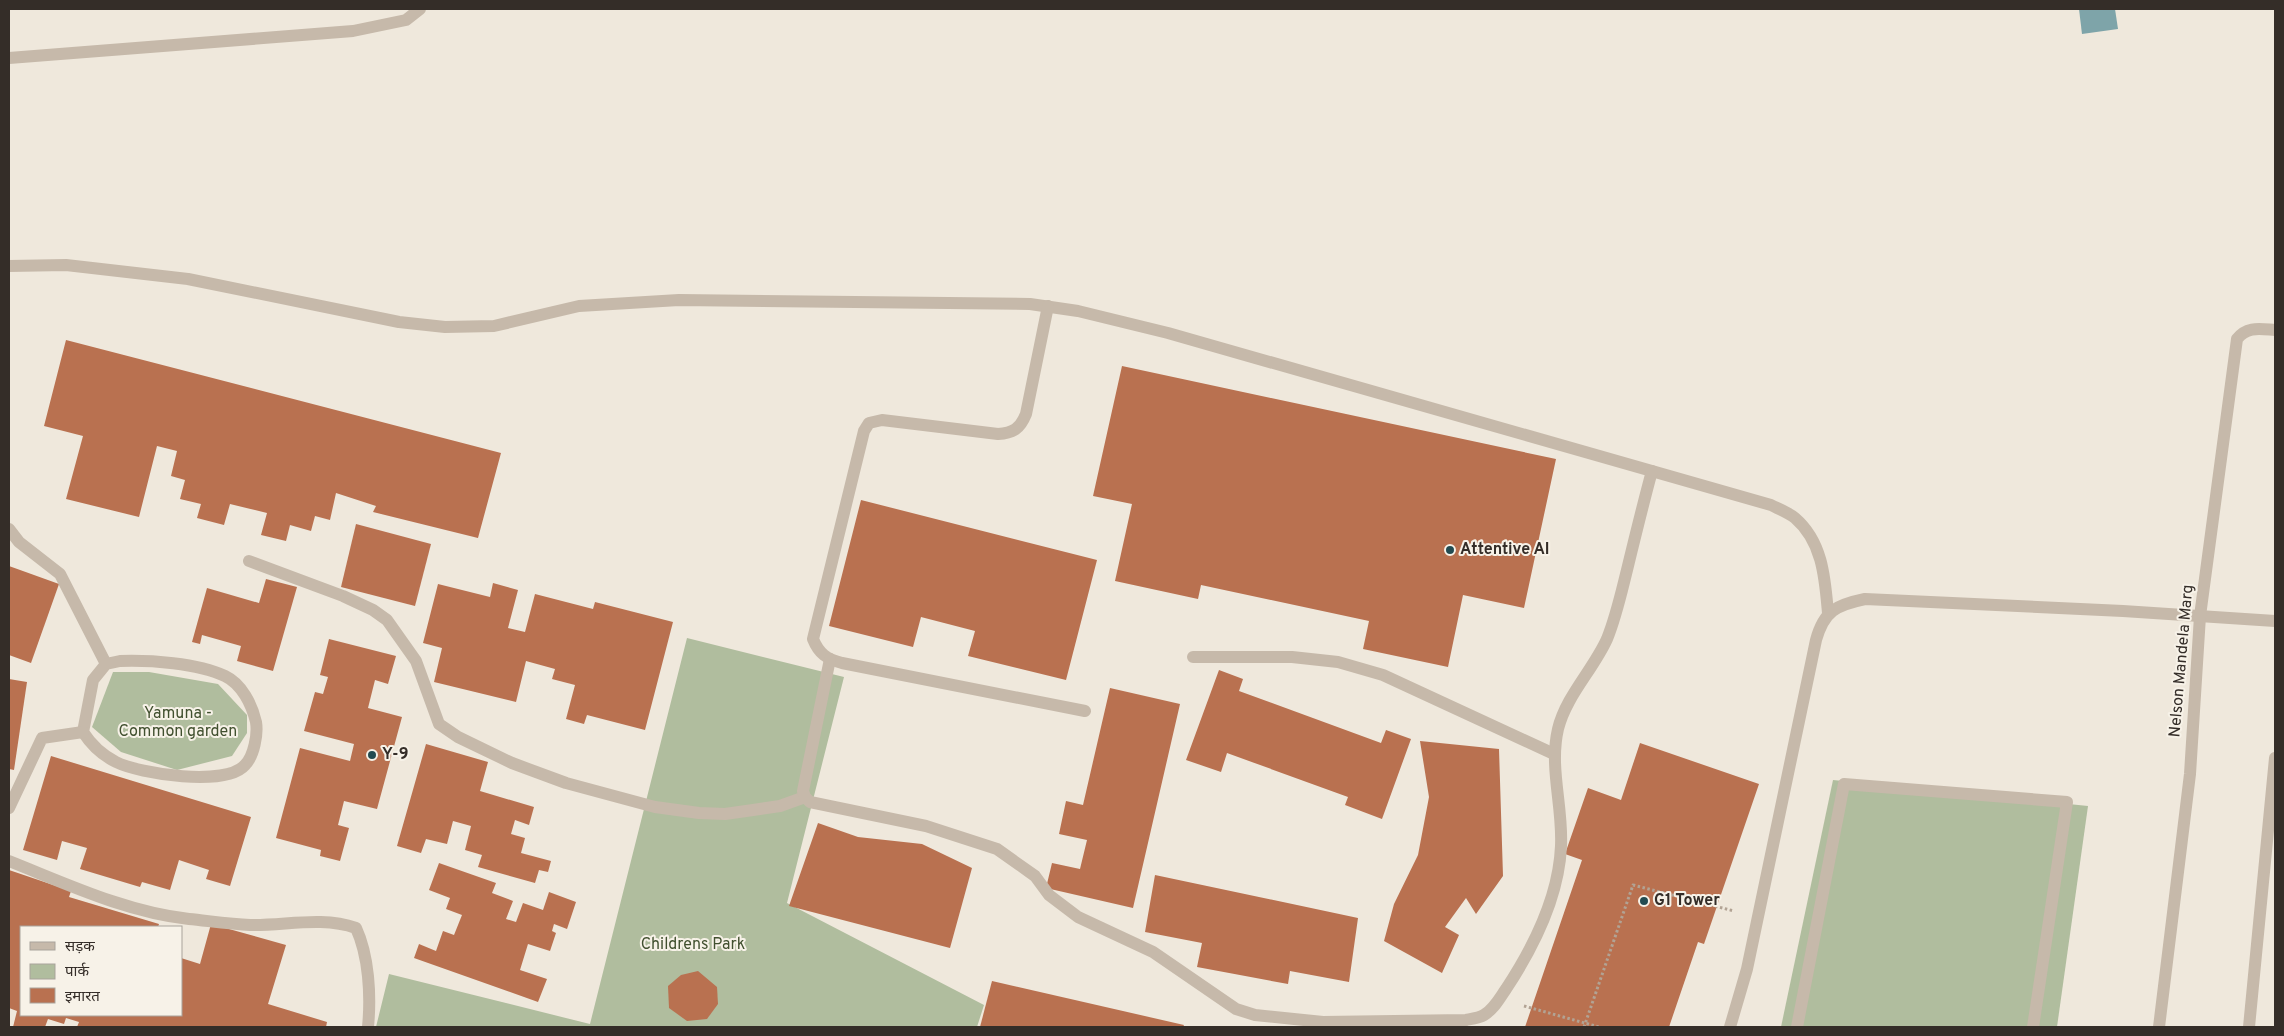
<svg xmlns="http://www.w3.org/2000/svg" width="2284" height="1036" font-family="Overpass,'Noto Sans Devanagari',sans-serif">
  <rect width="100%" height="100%" fill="#efe8dc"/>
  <g fill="#b0bd9e">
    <path d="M687 638 844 677 787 903 984 1005 977 1027H376L389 974 590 1024Z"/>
    <path d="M113 672H149L218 684 247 715V733L232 756 177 770 121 752 92 727Z"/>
    <path d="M1833 780 2088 806 2057 1027H1781Z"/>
  </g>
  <path fill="#7ea4a9" d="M2079 9H2115L2118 29 2082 34Z"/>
  <g fill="#b97150">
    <path d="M66 340 501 453 478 538 373 512 376 506 336 493 330 520 315 516 311 531 290 525 286 541 261 535 267 513 230 504 224 525 197 518 201 504 180 499 185 480 171 476 177 451 157 446 139 517 66 499 83 436 44 426Z"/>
    <path d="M1122 366 1556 459 1524 608 1463 595 1448 667 1363 649 1369 621 1201 585 1198 599 1115 581 1132 504 1093 496Z"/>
    <path d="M861 500 1097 560 1066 680 968 656 975 631 921 617 913 647 829 626Z"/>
    <path d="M356 524 431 544 415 606 341 587Z"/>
    <path d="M9 566 59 584 31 663 9 655Z"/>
    <path d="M266 579 297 587 273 671 237 661 241 646 202 635 200 644 192 642 207 588 259 603Z"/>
    <path d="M493 583 518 590 508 628 525 632 535 594 593 609 595 602 673 622 645 730 587 715 584 724 566 719 575 685 552 679 555 669 526 661 516 702 434 682 442 648 423 643 438 584 490 597Z"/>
    <path d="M329 639 396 656 388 684 375 680 368 708 402 717 377 809 344 801 338 825 349 828 340 861 320 856 321 850 276 838 300 748 350 761 354 744 304 731 315 692 323 694 328 677 320 675Z"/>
    <path d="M1219 670 1243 679 1239 691 1381 743 1386 730 1411 739 1382 819 1345 805 1348 797 1227 753 1221 772 1186 760Z"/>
    <path d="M9 679 27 682 14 770 9 769Z"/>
    <path d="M1110 688 1180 704 1133 908 1046 888 1052 863 1080 869 1087 840 1059 834 1066 801 1083 805Z"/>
    <path d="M1420 741 1499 749 1503 876 1476 914 1466 898 1445 927 1459 935 1442 973 1384 941 1394 904 1418 855 1429 797Z"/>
    <path d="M1640 743 1759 784 1704 944 1698 942 1669 1027H1525L1582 860 1565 854 1588 788 1621 800Z"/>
    <path d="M426 744 488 762 480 791 534 807 529 825 515 820 511 834 525 838 521 853 551 861 548 872 539 870 535 883 478 867 482 855 465 850 471 826 453 821 447 844 426 839 421 853 397 846Z"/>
    <path d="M51 756 251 817 230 886 206 879 209 870 179 860 170 890 142 882 140 887 80 869 87 848 62 841 57 860 23 850Z"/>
    <path d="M818 823 858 837 922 844 972 868 950 948 789 906Z"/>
    <path d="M439 863 496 883 492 893 513 901 506 919 516 922 523 903 543 910 549 892 576 902 567 929 554 924 552 931 556 933 550 951 528 944 520 970 547 979 538 1002 414 958 419 944 436 951 443 931 454 935 462 915 446 909 450 898 429 890Z"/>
    <path d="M9 870 71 891 69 897 159 924 158 927H21V1015H181V958L200 964 211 924 286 945 268 1004 327 1022 326 1027H77L79 1022 66 1018 64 1024 48 1019 45 1027H13L17 1011 9 1008Z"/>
    <path d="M1155 875 1358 918 1349 982 1290 971 1288 984 1197 967 1202 943 1145 932Z"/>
    <path d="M698 971 717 987 718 1004 707 1019 687 1021 669 1008 668 986 681 975Z"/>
    <path d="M992 981 1184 1025 1183 1027H980Z"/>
  </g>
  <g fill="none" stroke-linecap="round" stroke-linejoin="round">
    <g stroke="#b2a394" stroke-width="3" stroke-dasharray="2.5 2.5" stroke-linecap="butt">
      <path d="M1524 1006 1599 1027"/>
      <path d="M1584 1027 1633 885 1734 911"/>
    </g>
    <path stroke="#c6b9aa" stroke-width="12" d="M9 58 353 31 406 20 420 9"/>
    <g stroke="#c6b9aa" stroke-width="12">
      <path d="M9 529 19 542 60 574 106 664"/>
      <path d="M120 661C150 660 197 663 225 676 242 684 252 705 256 722 258 734 254 756 245 765 226 787 140 774 116 762 102 755 92 746 83 732L93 680 106 664Z"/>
      <path d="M9 808 42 738 83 732"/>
      <path d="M9 861C67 884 126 912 189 919 209 921 230 924 250 925 285 926 321 916 356 928 369 956 371 996 368 1027"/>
      <path d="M1797 1027 1844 784 2067 802 2033 1027"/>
    </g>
    <g stroke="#c6b9aa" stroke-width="12">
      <path d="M9 266 66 265 188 279 399 322 445 327 494 326 579 306 679 300 1030 304 1078 311 1168 333 1771 505C1779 509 1789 513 1795 518 1823 542 1825 579 1828 613"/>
      <path d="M1048 306 1026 414C1020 429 1013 433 998 434L882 420 869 423 864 431 813 639C819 654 827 659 842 663L1085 711"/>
      <path d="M249 561 343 596 373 610 387 620 416 661 439 724 458 737 512 763 566 783 655 807 699 813 725 814 753 810 780 806 805 797"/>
      <path d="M1193 657H1292L1338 662 1383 675 1554 754"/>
      <path d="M830 659 803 791 805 797 810 802 926 826 997 849 1035 876 1049 895 1078 917 1153 952 1236 1009 1255 1015 1323 1022 1466 1020C1471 1019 1479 1018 1484 1015 1494 1009 1499 999 1506 989 1533 948 1559 896 1561 846 1563 806 1549 768 1558 729 1566 696 1593 670 1607 639 1616 617 1621 594 1627 570 1635 537 1643 504 1652 471"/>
      <path d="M1730 1027 1747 969 1816 640C1824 611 1836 605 1865 599L2123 611 2275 621"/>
      <path d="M2159 1027 2190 774 2200 616 2237 339C2247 326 2260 329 2275 330"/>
      <path d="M2249 1027 2275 758"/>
    </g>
  </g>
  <g fill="#224b51" stroke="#f7f2e8" stroke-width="2">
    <circle cx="1450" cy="550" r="5"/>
    <circle cx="372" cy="755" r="5"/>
    <circle cx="1644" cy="901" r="5"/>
  </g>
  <g text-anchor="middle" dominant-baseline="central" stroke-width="4" stroke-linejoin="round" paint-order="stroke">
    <g font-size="16" font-weight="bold" fill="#342d28" stroke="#f7f2e8" text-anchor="start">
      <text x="1460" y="550">Attentive AI</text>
      <text x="382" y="755">Y-9</text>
      <text x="1654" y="901">G1 Tower</text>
    </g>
    <g font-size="16" fill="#342d28" stroke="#f7f2e8">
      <text transform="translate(2182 661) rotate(-85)">Nelson Mandela Marg</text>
    </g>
    <g font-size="16" fill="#41502f" stroke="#f7f2e8">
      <text x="178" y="714">Yamuna -<tspan x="178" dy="18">Common garden</tspan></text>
      <text x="693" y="945">Childrens Park</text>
    </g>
  </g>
  <rect width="2284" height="1036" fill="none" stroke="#342d28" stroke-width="20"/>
  <rect x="20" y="926" width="162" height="90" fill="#f7f2e8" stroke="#a9a39b"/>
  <rect x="30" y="942" width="25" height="8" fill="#c6b9aa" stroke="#a9a39b"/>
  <text x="65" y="951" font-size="15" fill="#342d28">सड़क</text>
  <rect x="30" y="964" width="25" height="15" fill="#b0bd9e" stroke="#a9a39b"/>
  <text x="65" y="976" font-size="15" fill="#342d28">पार्क</text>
  <rect x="30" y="988" width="25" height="15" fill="#b97150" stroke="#a9a39b"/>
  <text x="65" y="1001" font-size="15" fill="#342d28">इमारत</text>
</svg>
